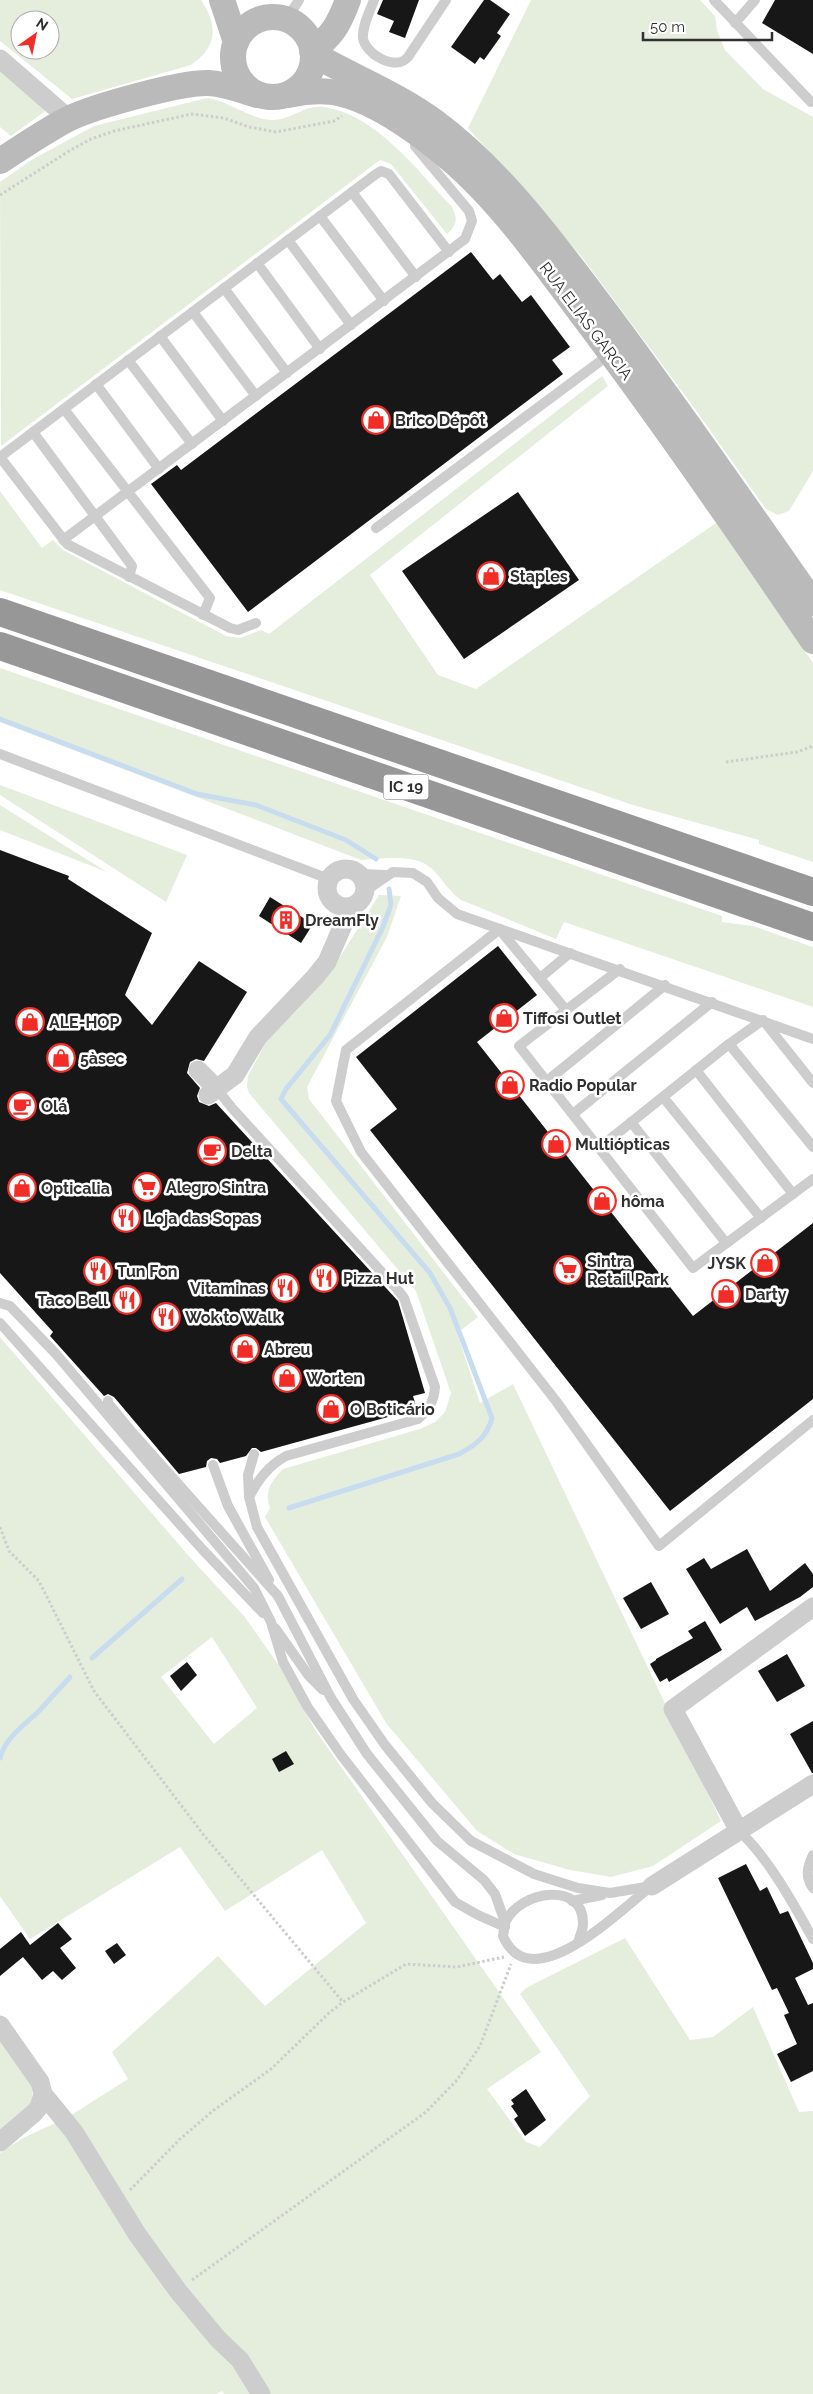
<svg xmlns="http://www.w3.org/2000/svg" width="813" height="2394" font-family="Raleway,sans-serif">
  <rect width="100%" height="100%" fill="#fff"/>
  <g fill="#e5eedd" fill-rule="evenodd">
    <path d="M0 0H201C218 25 218 47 191 65L72 99 0 41ZM20 20H50V50H20Z"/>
    <path d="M531 0H700L715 16 717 30 725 50 763 89 813 117V471L789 511 778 515 766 509 690 402 581 256 468 128Z"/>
    <path d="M0 70 48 109 11 136 0 127Z"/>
    <path d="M207 98C229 101 247 118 271 120 290 121 304 105 322 107 374 112 418 171 452 207 458 219 457 225 447 234L391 164 380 160 1 446 0 182 33 159 94 126Z"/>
    <path d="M602 376 608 386 370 575 438 675 476 689 716 523 813 663V862L759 844V840L633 805 0 590V491L42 548 53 540 63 550 226 636 240 638 261 630 269 634Z"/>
    <path d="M0 668 722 916V922L753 926 813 947V1007L564 922 556 939 461 900C448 891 442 878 431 868 414 853 381 859 361 860L0 722Z"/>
    <path d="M0 785 187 855 166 902 0 795Z"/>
    <path d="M0 805 107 872 0 830Z"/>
    <path d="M379 895 401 896 387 937 307 1087 309 1099 478 1317 457 1333 480 1403 513 1384 721 1821 653 1866 611 1877 570 1870 514 1854 477 1831 386 1723 265 1517 270 1508C264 1492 271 1481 283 1469L420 1429 435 1422 445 1412 451 1393 416 1291 249 1093 247 1087 248 1076 267 1040 298 1009 333 968Z"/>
    <path d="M0 1337 187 1554 244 1616 280 1667 316 1731 541 2052 487 2089 526 2142 540 2147 590 2096 520 1994 526 1988 625 1938 690 2040 713 2037 753 2007 799 2112 813 2111V2394H224L222 2391 216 2394H0V2153L23 2138 68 2117 128 2079 112 2052 218 1956 265 2006 366 1923 322 1850 225 1911 180 1847 30 1939 0 1896ZM212 1637 257 1708 214 1744 161 1677Z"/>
    <path d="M0 2038C12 2053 43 2084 29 2105 22 2115 9 2123 0 2131Z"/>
  </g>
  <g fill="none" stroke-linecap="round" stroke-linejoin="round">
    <g stroke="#c8dcef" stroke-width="5">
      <path d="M0 719 197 794 256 805 346 840 376 859"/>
      <path d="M289 1508 459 1454C476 1445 487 1437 492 1418L450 1308 430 1273 281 1099 286 1089 330 1035 382 929 391 905 389 889"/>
      <path d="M92 1658 182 1579"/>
      <path d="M0 1758C6 1736 25 1725 40 1710 50 1699 60 1688 70 1677"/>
    </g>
  </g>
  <g fill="#171717">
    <path d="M383 0H419L405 38 389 32 394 21 377 14Z"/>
    <path d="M484 0H490L510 14 497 33 501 36 484 60 480 57 475 64 451 47Z"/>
    <path d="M775 0H813V54L762 23Z"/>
    <path d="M471 252 493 280 500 274 522 302 531 295 570 347 552 360 563 374 248 612 151 484 177 465 181 470Z"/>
    <path d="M518 492 579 580 464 659 402 571Z"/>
    <path d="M0 850 69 876 68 879 152 933 125 995 152 1025 199 961 247 992 204 1061 196 1059 190 1062 187 1073 200 1088 197 1096 199 1102 209 1106 216 1103 398 1301 425 1393 413 1396 417 1409 261 1452 256 1448H252L246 1456 220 1463 217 1459 211 1458 207 1461 206 1467 179 1474 114 1397 108 1394 104 1396 50 1336 53 1332 0 1273Z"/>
    <path d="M270 897 313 924 301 943 259 916Z"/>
    <path d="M498 946 537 995 477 1042 693 1316 813 1223V1399L670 1511 370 1130 397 1109 356 1057Z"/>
    <path d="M747 1549 770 1591 805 1563 813 1574V1587L800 1597 755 1621 747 1607 720 1624 686 1569 704 1558 711 1569Z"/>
    <path d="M651 1582 669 1614 641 1629 623 1598Z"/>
    <path d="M705 1621 722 1650 669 1682 667 1678 660 1682 650 1664 656 1660V1659L693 1638 688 1631Z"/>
    <path d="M787 1654 805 1686 777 1702 758 1671Z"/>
    <path d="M187 1662 197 1675 181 1691 170 1676Z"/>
    <path d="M813 1721V1773H812L790 1734Z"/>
    <path d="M286 1751 294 1764 279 1772 272 1759Z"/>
    <path d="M746 1864 760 1891 767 1887 780 1914 788 1911 813 1963V1969L795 1978 808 2005 813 2003V2071L791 2082 777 2054 797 2044 784 2015 789 2013 777 1988 772 1990 718 1878Z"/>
    <path d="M58 1923 72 1939 60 1948 76 1968 62 1980 53 1971 42 1980 23 1957 0 1976V1949L21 1932 30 1945Z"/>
    <path d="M117 1943 126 1955 114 1964 105 1951Z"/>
    <path d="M526 2089 546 2120 525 2136 514 2119 518 2116 511 2106 514 2104 511 2100Z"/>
  </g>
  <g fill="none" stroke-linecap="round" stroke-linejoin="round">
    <g stroke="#cdcdcd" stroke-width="3" stroke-dasharray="2.5 2.5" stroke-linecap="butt">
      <path d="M0 195 69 151 91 139 114 131 192 114 224 118 249 127 276 132 334 121 342 116"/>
      <path d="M726 762 797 752 813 746"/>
      <path d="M0 1527 9 1551 39 1581 94 1691 203 1834 343 2002 406 1964 457 1967 504 1957"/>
      <path d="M130 2190 180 2139 214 2110 271 2069 329 2013 343 2002"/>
      <path d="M192 2280 426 2112 457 2080 480 2046 511 1964"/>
    </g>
    <g stroke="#cdcdcd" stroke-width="10">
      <path d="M374 0C370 11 362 26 363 38 365 54 396 72 408 57L446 0"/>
      <path d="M714 0 811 102"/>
      <path d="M286 20 299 0"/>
      <path d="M735 23 755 0"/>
      <path d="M352 192 416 277"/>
      <path d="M320 216 384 301"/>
      <path d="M288 240 351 325"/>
      <path d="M257 263 320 349"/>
      <path d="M224 288 287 373"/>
      <path d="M193 312 256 396"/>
      <path d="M160 336 223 421"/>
      <path d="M128 360 192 444"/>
      <path d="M96 384 159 469"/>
      <path d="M64 409 210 598 203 615"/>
      <path d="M33 432 132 566 129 577"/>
      <path d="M0 457 376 174 381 171 389 174 449 252"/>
      <path d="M0 457 67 544 230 628 238 630 256 623"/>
      <path d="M376 528 610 354"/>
      <path d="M63 540 465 239 472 221 469 211 415 146"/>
      <path d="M0 754 329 879"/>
      <path d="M360 874 386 875"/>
      <path d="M365 891 393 872 413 873 427 882 438 898 457 914 813 1039"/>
      <path d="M341 906 343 925"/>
      <path d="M343 925 360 902"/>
      <path d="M500 929 346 1050 336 1101 361 1152 556 1401 659 1546 813 1420"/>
      <path d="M500 930 566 1010"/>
      <path d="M620 969 519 1046 693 1268 813 1179"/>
      <path d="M540 978 570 953"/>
      <path d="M729 1044 813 1147"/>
      <path d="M696 1070 793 1194"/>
      <path d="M547 1081 665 985"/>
      <path d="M217 1089 232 1108 398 1290 404 1298 435 1387C434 1402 429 1409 418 1419L286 1456C268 1466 258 1480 249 1497L257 1527 353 1699 385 1745 432 1803 471 1841 534 1874 578 1888 610 1893 652 1886"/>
      <path d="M663 1097 761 1218"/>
      <path d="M573 1114 712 1002"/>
      <path d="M631 1122 726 1243"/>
      <path d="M599 1148 729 1044 763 1020 813 1083"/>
      <path d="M0 1303 10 1306 56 1354 254 1588 271 1622 283 1662 307 1706 341 1755 455 1902 478 1915 505 1927"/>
      <path d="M0 1323 202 1549 263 1613"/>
      <path d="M108 1401V1403L131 1431 278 1596 331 1698 367 1754 437 1841 484 1880 495 1894 505 1922"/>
      <path d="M213 1465 228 1506 269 1580"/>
      <path d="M249 1496 248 1475 254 1454"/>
      <path d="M275 1628 309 1676 323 1690"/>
      <path d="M739 1831C768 1857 794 1905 813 1939"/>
      <path d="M813 1855C807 1867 805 1877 813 1888"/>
      <path d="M572 1901 602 1895"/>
      <path d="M578 1943C579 1937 583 1930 583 1924 584 1880 520 1891 506 1921 504 1925 504 1932 503 1936 531 2000 618 1912 649 1888"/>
    </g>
    <g stroke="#cdcdcd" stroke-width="19">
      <path d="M0 59 69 119"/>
      <circle cx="346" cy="888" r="19"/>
      <path d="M198 1070 217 1089"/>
      <path d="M208 1095 235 1075 258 1037 315 977 327 962 343 925"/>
      <path d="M739 1831 673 1709 813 1607"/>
      <path d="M652 1886 813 1784"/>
      <path d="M0 2025 40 2082 43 2094 39 2107 34 2113 0 2142"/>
      <path d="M43 2094 74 2132 137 2234 178 2291 218 2339 240 2360 261 2394"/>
    </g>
    <g stroke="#bababa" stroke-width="26">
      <path d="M222 0 236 42"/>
      <circle cx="273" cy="57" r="40"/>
      <path d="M312 51C333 35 339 24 348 0"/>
      <path d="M313 54C353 77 397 94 435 122 501 171 553 242 602 307 675 404 744 504 813 603"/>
      <path d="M288 95C303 92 317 90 331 92 371 97 420 134 450 159 500 201 544 264 583 316 663 422 738 531 813 641"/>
      <path d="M0 161C22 147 45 131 68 119 95 106 181 82 209 83 226 84 241 90 257 95"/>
    </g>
    <g stroke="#979797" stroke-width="28">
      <path d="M0 612 813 892"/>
      <path d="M0 646 813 927"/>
    </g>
  </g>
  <defs>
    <symbol id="shop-ring" viewBox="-11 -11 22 22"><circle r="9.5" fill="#fff" stroke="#f22d27" stroke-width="1.5"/><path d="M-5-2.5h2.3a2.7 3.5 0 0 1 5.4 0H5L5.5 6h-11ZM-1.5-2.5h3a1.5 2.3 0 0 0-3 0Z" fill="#f22d27"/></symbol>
    <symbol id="building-ring" viewBox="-11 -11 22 22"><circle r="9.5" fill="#fff" stroke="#f22d27" stroke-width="1.5"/><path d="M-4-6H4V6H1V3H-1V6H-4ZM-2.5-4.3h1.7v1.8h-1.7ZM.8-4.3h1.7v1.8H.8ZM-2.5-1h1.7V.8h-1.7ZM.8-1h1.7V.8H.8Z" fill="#f22d27"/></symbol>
    <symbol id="cafe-ring" viewBox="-11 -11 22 22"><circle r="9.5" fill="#fff" stroke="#f22d27" stroke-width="1.5"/><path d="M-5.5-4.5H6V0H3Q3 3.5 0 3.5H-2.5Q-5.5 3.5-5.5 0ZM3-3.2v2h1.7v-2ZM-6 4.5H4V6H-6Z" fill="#f22d27"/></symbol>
    <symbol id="supermarket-ring" viewBox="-11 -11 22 22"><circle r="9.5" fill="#fff" stroke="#f22d27" stroke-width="1.5"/><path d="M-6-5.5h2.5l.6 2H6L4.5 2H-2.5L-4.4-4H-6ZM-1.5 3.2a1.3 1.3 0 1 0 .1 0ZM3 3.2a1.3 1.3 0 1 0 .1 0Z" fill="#f22d27"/></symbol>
    <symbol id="restaurant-ring" viewBox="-11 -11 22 22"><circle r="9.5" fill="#fff" stroke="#f22d27" stroke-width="1.5"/><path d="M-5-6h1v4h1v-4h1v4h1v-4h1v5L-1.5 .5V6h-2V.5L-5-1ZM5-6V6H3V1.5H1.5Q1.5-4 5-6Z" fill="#f22d27"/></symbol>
  </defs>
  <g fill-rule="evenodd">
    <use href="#shop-ring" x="360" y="404" width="32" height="32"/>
    <use href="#shop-ring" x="475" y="560" width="32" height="32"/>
    <use href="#building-ring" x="270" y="904" width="32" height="32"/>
    <use href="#shop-ring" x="488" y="1002" width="32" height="32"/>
    <use href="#shop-ring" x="14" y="1006" width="32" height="32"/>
    <use href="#shop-ring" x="45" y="1042" width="32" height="32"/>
    <use href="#shop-ring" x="494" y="1069" width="32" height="32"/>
    <use href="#cafe-ring" x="6" y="1090" width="32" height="32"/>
    <use href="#shop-ring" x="540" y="1128" width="32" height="32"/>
    <use href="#cafe-ring" x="196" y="1135" width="32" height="32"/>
    <use href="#supermarket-ring" x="131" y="1171" width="32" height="32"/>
    <use href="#shop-ring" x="6" y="1172" width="32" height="32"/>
    <use href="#shop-ring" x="586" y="1185" width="32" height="32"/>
    <use href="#restaurant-ring" x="110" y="1202" width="32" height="32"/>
    <use href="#shop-ring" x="749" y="1247" width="32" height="32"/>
    <use href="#supermarket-ring" x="552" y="1254" width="32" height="32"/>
    <use href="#restaurant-ring" x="82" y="1255" width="32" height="32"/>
    <use href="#restaurant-ring" x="308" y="1262" width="32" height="32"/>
    <use href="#restaurant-ring" x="269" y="1272" width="32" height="32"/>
    <use href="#shop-ring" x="710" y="1278" width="32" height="32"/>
    <use href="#restaurant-ring" x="111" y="1284" width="32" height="32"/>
    <use href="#restaurant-ring" x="150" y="1301" width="32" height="32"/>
    <use href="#shop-ring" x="229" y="1333" width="32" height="32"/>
    <use href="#shop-ring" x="271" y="1362" width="32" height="32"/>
    <use href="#shop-ring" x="315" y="1393" width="32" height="32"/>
  </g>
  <g text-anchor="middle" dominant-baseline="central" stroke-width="5" stroke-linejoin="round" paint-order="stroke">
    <rect fill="#fff" stroke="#6e6e6e" stroke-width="1" x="383.5" y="774.5" width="45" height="25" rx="4"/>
    <g font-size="15" font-weight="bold" fill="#303030">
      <text x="406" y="787">IC 19</text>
    </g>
    <g font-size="16" fill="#303030" stroke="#fff">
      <text transform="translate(586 321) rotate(53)">RUA ELIAS GARCIA</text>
    </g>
    <g font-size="16" font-weight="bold" fill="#303030" stroke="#fff" text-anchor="start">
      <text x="395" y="420">Brico Dépôt</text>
      <text x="510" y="576">Staples</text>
      <text x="305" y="920">DreamFly</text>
      <text x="523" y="1018">Tiffosi Outlet</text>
      <text x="49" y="1022">ALE-HOP</text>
      <text x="80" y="1058">5àsec</text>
      <text x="529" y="1085">Radio Popular</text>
      <text x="41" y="1106">Olá</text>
      <text x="575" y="1144">Multiópticas</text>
      <text x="231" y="1151">Delta</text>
      <text x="166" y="1187">Alegro Sintra</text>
      <text x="41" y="1188">Opticalia</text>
      <text x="621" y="1201">hôma</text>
      <text x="145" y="1218">Loja das Sopas</text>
      <text x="587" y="1261">Sintra<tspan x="587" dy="18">Retail Park</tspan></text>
      <text x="746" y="1263" text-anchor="end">JYSK</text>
      <text x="117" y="1271">Tun Fon</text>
      <text x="343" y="1278">Pizza Hut</text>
      <text x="266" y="1288" text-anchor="end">Vitaminas</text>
      <text x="745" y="1294">Darty</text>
      <text x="108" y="1300" text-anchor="end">Taco Bell</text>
      <text x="185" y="1317">Wok to Walk</text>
      <text x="264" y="1349">Abreu</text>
      <text x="306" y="1378">Worten</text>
      <text x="350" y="1409">O Boticário</text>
    </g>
  </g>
  <g transform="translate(35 35) rotate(33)"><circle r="24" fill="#ffffff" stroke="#acacac"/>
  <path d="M0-4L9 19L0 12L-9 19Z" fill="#f22d27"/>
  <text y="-8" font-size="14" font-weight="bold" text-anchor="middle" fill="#303030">N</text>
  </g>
  <path d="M643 32v8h129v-8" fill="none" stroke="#303030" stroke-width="2.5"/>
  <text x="650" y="32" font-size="15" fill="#303030" stroke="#ffffff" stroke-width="4" paint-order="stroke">50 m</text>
</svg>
